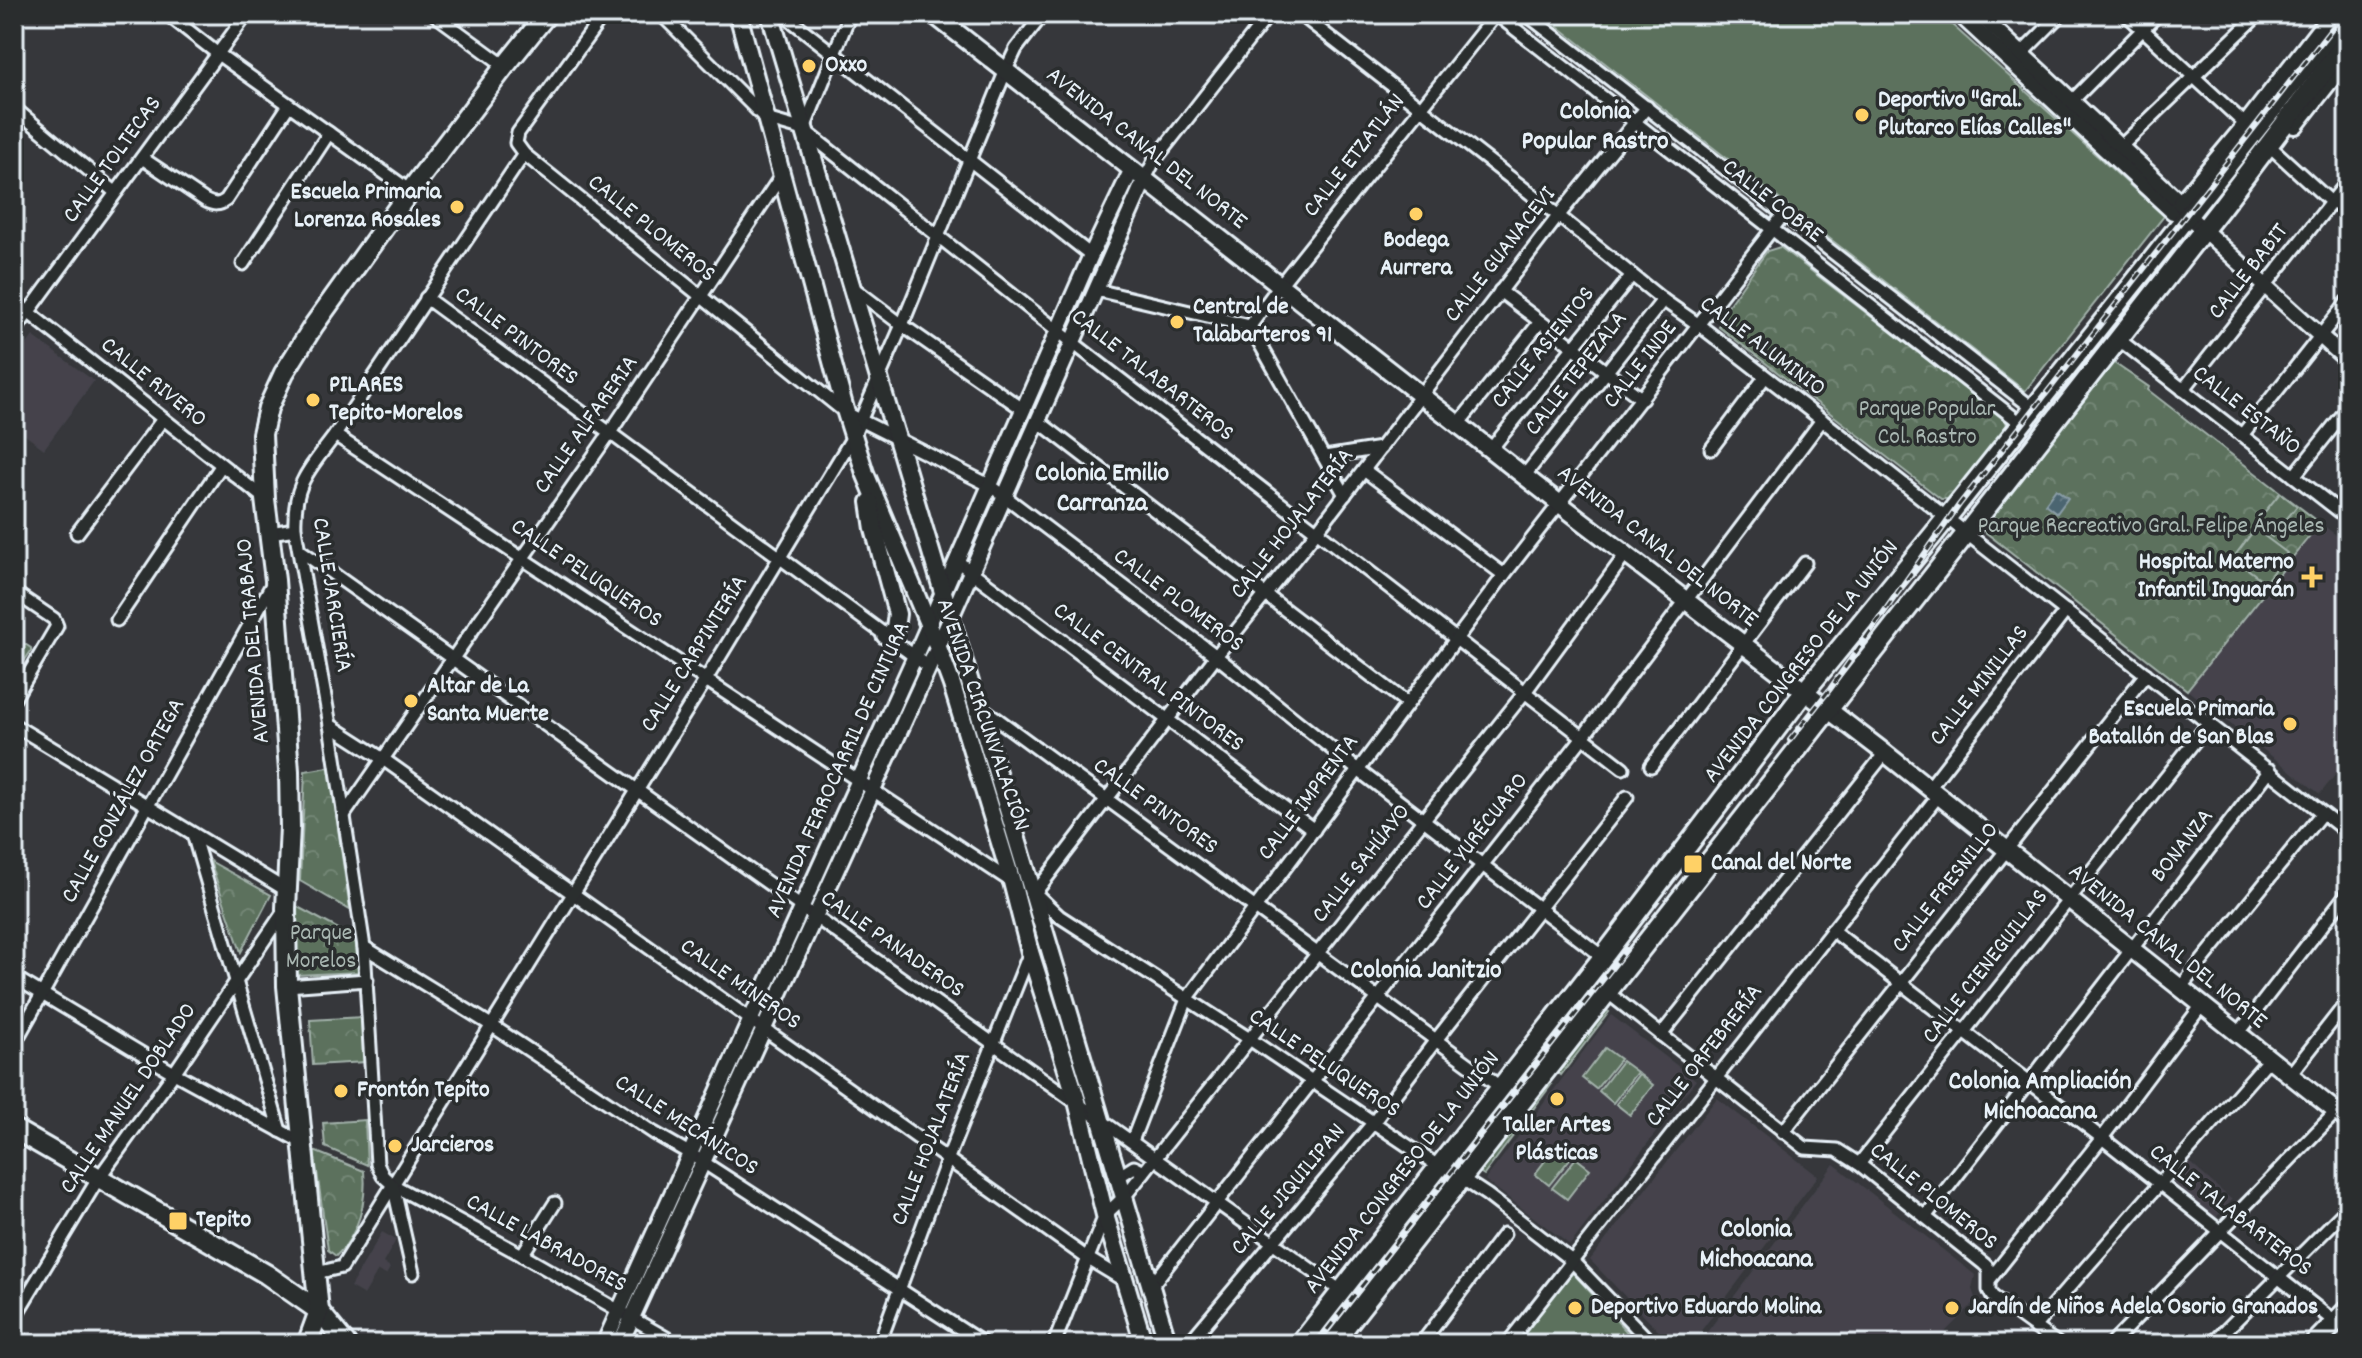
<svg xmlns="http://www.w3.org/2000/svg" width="2362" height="1358" font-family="Dekko,sans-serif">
  <defs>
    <pattern id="grass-dots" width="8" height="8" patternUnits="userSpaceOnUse" patternTransform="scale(2)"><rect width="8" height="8" fill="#5b715d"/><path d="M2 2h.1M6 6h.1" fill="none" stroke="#738675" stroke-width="1.8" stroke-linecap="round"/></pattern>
    <pattern id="forest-crowns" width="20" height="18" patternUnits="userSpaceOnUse" patternTransform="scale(2)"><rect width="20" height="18" fill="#5b715d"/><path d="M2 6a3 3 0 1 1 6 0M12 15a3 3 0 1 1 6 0" fill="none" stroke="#738675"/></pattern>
    <pattern id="water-ripples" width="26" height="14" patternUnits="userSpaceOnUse" patternTransform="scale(2)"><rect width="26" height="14" fill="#4c6571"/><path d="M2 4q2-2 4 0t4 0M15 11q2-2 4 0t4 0" fill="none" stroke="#667c86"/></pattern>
  </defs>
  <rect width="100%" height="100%" fill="#36373b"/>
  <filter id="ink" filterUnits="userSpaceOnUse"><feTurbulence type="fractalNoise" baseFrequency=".0125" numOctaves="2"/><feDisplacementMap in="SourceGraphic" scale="16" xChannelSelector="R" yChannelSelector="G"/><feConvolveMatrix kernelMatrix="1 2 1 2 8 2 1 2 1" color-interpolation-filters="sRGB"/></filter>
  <g filter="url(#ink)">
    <g fill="#44434b">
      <path d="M33 336 94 381 44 449 14 427V362Z"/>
      <path d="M2320 523 2348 544V759L2320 794 2187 690Z"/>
      <path d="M1611 1015 1696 1080 1570 1245 1485 1180Z"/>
      <path d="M1717 1098 1818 1176 1691 1344H1671L1590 1260Z"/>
      <path d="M2189 1162 2232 1200 2215 1219 2172 1182Z"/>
      <path d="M1834 1164 1975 1275 1972 1289 1976 1301 1933 1344H1698Z"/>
      <path d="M382 1232 396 1240 383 1263 390 1268 386 1275 378 1271 364 1295 350 1287Z"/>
    </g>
    <g fill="url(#grass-dots)" stroke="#a2b1aa" stroke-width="2">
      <path d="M1602 1007 1609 1012 1561 1075 1555 1070Z"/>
      <path d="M1544 1081 1551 1085 1484 1175 1478 1171Z"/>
    </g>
    <g fill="url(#forest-crowns)" stroke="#a2b1aa" stroke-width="2">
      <path d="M1780 247 2005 419 2008 428 1953 499H1941L1719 327V318L1767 251Z"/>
      <path d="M2111 361 2149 387 2148 390 2320 523 2187 690 1980 528Z"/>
      <path d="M329 767 350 910 300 881 305 771Z"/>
      <path d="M210 861 271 895 241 952Z"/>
      <path d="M294 905 355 938 359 972 296 975Z"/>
      <path d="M363 1017 366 1062 313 1065 310 1020Z"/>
      <path d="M365 1120 367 1165 325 1147 323 1123Z"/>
      <path d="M314 1151 364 1171C367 1200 359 1235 336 1256L328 1250Z"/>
    </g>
    <g fill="#5b715d" stroke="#a2b1aa" stroke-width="2">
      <path d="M1542 14H1940L2164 216 2025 391Z"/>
      <path d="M2280 493 2297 506 2272 537 2255 524Z"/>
      <path d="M2255 529 2287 553 2265 582 2233 558Z"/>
      <path d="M14 637 31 648V651L14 676Z"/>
      <path d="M1605 1048 1620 1059 1596 1089 1582 1078Z"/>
      <path d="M1622 1061 1637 1072 1613 1103 1599 1091Z"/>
      <path d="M1639 1074 1653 1085 1630 1115 1616 1104Z"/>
      <path d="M1558 1144 1573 1155 1549 1185 1535 1174Z"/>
      <path d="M1576 1158 1590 1169 1567 1199 1552 1188Z"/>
      <path d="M1572 1272 1638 1344H1517Z"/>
    </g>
    <path fill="url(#water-ripples)" stroke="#8a9da7" stroke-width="2" d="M2056 489 2068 498 2057 513 2045 504Z"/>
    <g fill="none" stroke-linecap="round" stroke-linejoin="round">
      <defs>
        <g id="minor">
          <path d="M167 14 218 54 410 191"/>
          <path d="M434 14 505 66"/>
          <path d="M604 14 518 133 516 143 524 154 846 413 991 486 1216 656 1358 770 1603 957"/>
          <path d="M661 14 766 119 804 130 1072 342 1623 768"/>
          <path d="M783 14 1091 255"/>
          <path d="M1300 14 1535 197 1663 300 1699 325 1822 420 2348 833"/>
          <path d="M1496 14 2022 424"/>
          <path d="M1526 14 2034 409"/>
          <path d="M2126 14 2246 125"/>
          <path d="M2021 54 2061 14"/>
          <path d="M2072 101 2158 14"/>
          <path d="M1647 107 1559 215 1317 531 1216 656 1035 893 1059 916 1251 1040 1438 1166 1461 1178 1487 1195 1572 1261 1652 1344"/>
          <path d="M14 108 115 192"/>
          <path d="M804 129 850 14"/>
          <path d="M2274 150 2331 202 2348 210"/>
          <path d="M2115 152 2259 14"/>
          <path d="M142 158 206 201C214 205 219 205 226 200L289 105"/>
          <path d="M1145 179 1154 161 1269 14"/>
          <path d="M243 264 329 133"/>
          <path d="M852 287 902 325 1024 410"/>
          <path d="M1096 290 1250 326 1345 495"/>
          <path d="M1500 291 1642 399"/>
          <path d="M426 298 929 667"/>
          <path d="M14 301 265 499"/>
          <path d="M1250 326 1280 285 1496 14"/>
          <path d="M14 332 247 14"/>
          <path d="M2117 338 2348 518"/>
          <path d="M2183 390 2348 181"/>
          <path d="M1038 421 1407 703"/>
          <path d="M1459 423 1540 322"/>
          <path d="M335 435 1012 882"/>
          <path d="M2242 435 2348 301"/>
          <path d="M1491 449 1632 275"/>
          <path d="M1711 449 1765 377"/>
          <path d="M1325 457 1381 448"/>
          <path d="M1364 470 1504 575"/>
          <path d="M1525 475 1663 300"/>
          <path d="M2294 476 2348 408"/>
          <path d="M77 533 163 419"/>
          <path d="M270 533 295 529"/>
          <path d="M301 551 1341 1291"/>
          <path d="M957 561 1314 830"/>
          <path d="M14 592 54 619 57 626 14 699"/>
          <path d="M117 620 221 466"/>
          <path d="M978 705 1500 1087"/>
          <path d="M14 725 286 890"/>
          <path d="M330 725 383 759 1087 1258 1125 1281"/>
          <path d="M1651 766 1805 563"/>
          <path d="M1929 788 2066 611"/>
          <path d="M344 815 609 434 781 176"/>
          <path d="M193 834 280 1131"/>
          <path d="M1832 930 2102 1138 2335 1322"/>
          <path d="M364 947 491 1025 654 1133 689 1153 984 1344"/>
          <path d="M14 977 174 1073 303 1143"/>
          <path d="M287 986 367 980"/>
          <path d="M2180 988 2322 813"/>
          <path d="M1607 992 1805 1148 1837 1150 1859 1164 1984 1264 1989 1269V1290L1992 1296 2058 1344"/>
          <path d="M2238 1034 2348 892"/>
          <path d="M1661 1035 1885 753"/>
          <path d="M14 1044 274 581"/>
          <path d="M2290 1075 2348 1001"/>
          <path d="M1783 1132 2146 674"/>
          <path d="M1132 1141 1187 999 1504 575 1784 214"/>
          <path d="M1859 1164 2209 723"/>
          <path d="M1118 1177 1134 1167 1144 1172"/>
          <path d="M393 1185 522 1255 677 1344"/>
          <path d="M1925 1217 2270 770"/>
          <path d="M522 1255 555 1203"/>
          <path d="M316 1273 342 1267 705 681 854 435 902 325 1006 70 1016 49 1043 14"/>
          <path d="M413 1273 393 1185 383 1176 377 1164 364 947 330 725 295 529C293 483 309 470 335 435L524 154"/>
          <path d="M1990 1279 2102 1138 2202 1005"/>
          <path d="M1152 1285 1583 737 1822 420"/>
          <path d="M14 1318 98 1179 174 1073 286 908"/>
          <path d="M2034 1327 2269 1059"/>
          <path d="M14 1335 28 1344"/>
          <path d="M879 1344 948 1158 1030 952"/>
          <path d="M1054 1344 1105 1215 1125 1196 1525 692 1626 554"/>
          <path d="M1188 1344 1373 1123 1436 1040 1627 797"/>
          <path d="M1421 1344 1504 1234"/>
          <path d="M1507 1344 1938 796"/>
          <path d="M2111 1344 2336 1112"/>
          <path d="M2212 1344 2348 1208"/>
        </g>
        <g id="tertiary">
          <path d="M1959 14 2173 212 2187 215"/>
          <path d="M1979 14 2181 203 2187 215 2348 361"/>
          <path d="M604 1344 915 656 1091 255 1132 169"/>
          <path d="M620 1344 929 667 1145 179"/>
        </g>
        <g id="secondary">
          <path d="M738 14 846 413 865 473 937 645 952 685 1012 882 1030 952 1077 1101 1105 1215 1144 1344"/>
          <path d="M770 14 1168 1344"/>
          <path d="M933 14 1560 504 1885 753 2348 1121"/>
          <path d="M2295 125 2348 57"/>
          <path d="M2181 203 2246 125 2332 14"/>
          <path d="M870 502 874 529 897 614 895 628 889 635H885"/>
        </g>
        <g id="primary">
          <path d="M14 1129 266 1274 319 1311 346 1344"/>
          <path d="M307 1344 319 1311 287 986 286 908 290 827 289 771 275 580 265 499 262 434 268 408 284 373 314 325 410 191 505 66 547 14"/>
          <path d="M1300 1344 1603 957 1805 691 1933 535 2348 14"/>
          <path d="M1332 1344 2220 209 2348 40"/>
          <path d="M2314 1344 2348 1309"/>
        </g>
      </defs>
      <use href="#minor" stroke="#e8f1f8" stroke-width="17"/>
      <use href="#tertiary" stroke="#e8f1f8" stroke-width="20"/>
      <use href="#secondary" stroke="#e8f1f8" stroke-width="22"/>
      <use href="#primary" stroke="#e8f1f8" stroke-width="24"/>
      <use href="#minor" stroke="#2a2d2e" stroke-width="11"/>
      <use href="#tertiary" stroke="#2a2d2e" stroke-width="14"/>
      <use href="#secondary" stroke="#2a2d2e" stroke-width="16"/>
      <use href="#primary" stroke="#2a2d2e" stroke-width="18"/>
      <defs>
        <g id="rail">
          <path d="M1790 740 1830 689 1959 505 2343 14"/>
          <path d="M1316 1344 1626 950"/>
        </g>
      </defs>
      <use href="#rail" stroke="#e8f1f8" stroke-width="6"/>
      <use href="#rail" stroke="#2a2d2e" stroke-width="3" stroke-dasharray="9" stroke-linecap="butt"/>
    </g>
  </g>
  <g fill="#ffd166" stroke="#2a2d2e" stroke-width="3">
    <circle cx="809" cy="66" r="8"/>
    <circle cx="1862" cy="115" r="8"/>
    <circle cx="457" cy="207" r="8"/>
    <circle cx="1416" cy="214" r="8"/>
    <circle cx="1177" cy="322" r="8"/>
    <circle cx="313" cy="400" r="8"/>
    <path d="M2308 565h8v8h8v8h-8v8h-8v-8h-8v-8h8z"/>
    <circle cx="411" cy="701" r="8"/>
    <circle cx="2290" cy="724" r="8"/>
    <rect x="1683" y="854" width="20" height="20" rx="4"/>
    <circle cx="341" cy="1091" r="8"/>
    <circle cx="1557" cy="1099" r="8"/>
    <circle cx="395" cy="1146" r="8"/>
    <rect x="168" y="1211" width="20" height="20" rx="4"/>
    <circle cx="1575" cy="1308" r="8"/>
    <circle cx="1952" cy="1308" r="8"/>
  </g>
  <g text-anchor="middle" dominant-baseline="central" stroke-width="7" stroke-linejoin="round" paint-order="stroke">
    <g font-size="24" font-weight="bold" fill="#e8f1f8" stroke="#2a2d2e" text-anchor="start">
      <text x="825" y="66">Oxxo</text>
      <text x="1878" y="101">Deportivo "Gral.<tspan x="1878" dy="28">Plutarco Elías Calles"</tspan></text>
      <text x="441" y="193" text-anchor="end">Escuela Primaria<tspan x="441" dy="28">Lorenza Rosales</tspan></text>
      <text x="1416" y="241" text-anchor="middle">Bodega<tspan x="1416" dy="28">Aurrera</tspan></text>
      <text x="1193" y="308">Central de<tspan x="1193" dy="28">Talabarteros 91</tspan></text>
      <text x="329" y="386">PILARES<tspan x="329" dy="28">Tepito-Morelos</tspan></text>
      <text x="2294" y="563" text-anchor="end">Hospital Materno<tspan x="2294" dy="28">Infantil Inguarán</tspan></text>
      <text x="427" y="687">Altar de La<tspan x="427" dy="28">Santa Muerte</tspan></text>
      <text x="2274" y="710" text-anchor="end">Escuela Primaria<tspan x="2274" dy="28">Batallón de San Blas</tspan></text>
      <text x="1711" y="864">Canal del Norte</text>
      <text x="357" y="1091">Frontón Tepito</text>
      <text x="1557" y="1126" text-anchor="middle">Taller Artes<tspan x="1557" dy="28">Plásticas</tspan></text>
      <text x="411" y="1146">Jarcieros</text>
      <text x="196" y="1221">Tepito</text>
      <text x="1591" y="1308">Deportivo Eduardo Molina</text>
      <text x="1968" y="1308">Jardín de Niños Adela Osorio Granados</text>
    </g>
    <g font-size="24" fill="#e8f1f8" stroke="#2a2d2e">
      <text transform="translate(1146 149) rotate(38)">AVENIDA CANAL DEL NORTE</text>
      <text transform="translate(1355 156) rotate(-52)">CALLE ETZATLÁN</text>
      <text transform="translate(113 160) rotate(-54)">CALLE TOLTECAS</text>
      <text transform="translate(1772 202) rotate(38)">CALLE COBRE</text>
      <text transform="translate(651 229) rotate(39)">CALLE PLOMEROS</text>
      <text transform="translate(1501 255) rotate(-52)">CALLE GUANACEVI</text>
      <text transform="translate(2249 272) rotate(-52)">CALLE BABIT</text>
      <text transform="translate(516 337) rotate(37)">CALLE PINTORES</text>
      <text transform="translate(1762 347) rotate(37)">CALLE ALUMINIO</text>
      <text transform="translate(1544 348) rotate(-51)">CALLE ASIENTOS</text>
      <text transform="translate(1641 365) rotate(-52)">CALLE INDE</text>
      <text transform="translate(1577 374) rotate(-52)">CALLE TEPEZALA</text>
      <text transform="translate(1152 376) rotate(38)">CALLE TALABARTEROS</text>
      <text transform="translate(153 383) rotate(39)">CALLE RIVERO</text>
      <text transform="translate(2246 411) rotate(38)">CALLE ESTAÑO</text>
      <text transform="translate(587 425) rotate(-55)">CALLE ALFARERIA</text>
      <text transform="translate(1293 524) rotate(-52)">CALLE HOJALATERÍA</text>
      <text transform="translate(1657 547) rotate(38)">AVENIDA CANAL DEL NORTE</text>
      <text transform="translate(586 574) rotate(34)">CALLE PELUQUEROS</text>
      <text transform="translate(331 595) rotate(81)">CALLE JARCIERÍA</text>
      <text transform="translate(1178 601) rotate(37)">CALLE PLOMEROS</text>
      <text transform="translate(254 641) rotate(-95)">AVENIDA DEL TRABAJO</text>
      <text transform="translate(695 654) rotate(-58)">CALLE CARPINTERÍA</text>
      <text transform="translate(1802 662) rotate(-52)">AVENIDA CONGRESO DE LA UNIÓN</text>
      <text transform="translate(1148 678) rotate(37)">CALLE CENTRAL PINTORES</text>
      <text transform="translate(1980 686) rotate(-52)">CALLE MINILLAS</text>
      <text transform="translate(982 715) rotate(71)">AVENIDA CIRCUNVALACIÓN</text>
      <text transform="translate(839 770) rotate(-66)">AVENIDA FERROCARRIL DE CINTURA</text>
      <text transform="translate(1309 798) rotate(-53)">CALLE IMPRENTA</text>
      <text transform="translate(124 801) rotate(-61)">CALLE GONZÁLEZ ORTEGA</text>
      <text transform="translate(1155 807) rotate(36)">CALLE PINTORES</text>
      <text transform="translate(1473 842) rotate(-52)">CALLE YURÉCUARO</text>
      <text transform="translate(2183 846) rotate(-52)">BONANZA</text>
      <text transform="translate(1362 864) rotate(-52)">CALLE SAHÚAYO</text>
      <text transform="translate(1946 888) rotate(-52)">CALLE FRESNILLO</text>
      <text transform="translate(892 945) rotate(35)">CALLE PANADEROS</text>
      <text transform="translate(2167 947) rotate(39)">AVENIDA CANAL DEL NORTE</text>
      <text transform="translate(1986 967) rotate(-52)">CALLE CIENEGUILLAS</text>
      <text transform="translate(740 985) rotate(35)">CALLE MINEROS</text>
      <text transform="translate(1705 1056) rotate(-52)">CALLE ORFEBRERÍA</text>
      <text transform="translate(1324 1064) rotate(34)">CALLE PELUQUEROS</text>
      <text transform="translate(129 1099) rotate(-56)">CALLE MANUEL DOBLADO</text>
      <text transform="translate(686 1126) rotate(33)">CALLE MECÁNICOS</text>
      <text transform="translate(932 1139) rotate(-69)">CALLE HOJALATERÍA</text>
      <text transform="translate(1403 1173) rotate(-52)">AVENIDA CONGRESO DE LA UNIÓN</text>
      <text transform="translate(1289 1190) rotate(-50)">CALLE JIQUILIPAN</text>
      <text transform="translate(1933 1197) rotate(39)">CALLE PLOMEROS</text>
      <text transform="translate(2230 1211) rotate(38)">CALLE TALABARTEROS</text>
      <text transform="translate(546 1244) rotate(29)">CALLE LABRADORES</text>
    </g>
    <g font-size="24" fill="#a9b7b2" stroke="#2a2d2e">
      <text x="1927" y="410">Parque Popular<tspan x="1927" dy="28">Col. Rastro</tspan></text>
      <text x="2151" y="527">Parque Recreativo Gral. Felipe Ángeles</text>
      <text x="321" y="934">Parque<tspan x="321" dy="28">Morelos</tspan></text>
    </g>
    <g font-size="26" font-weight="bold" fill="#e8f1f8" stroke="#2a2d2e">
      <text x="1595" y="112">Colonia<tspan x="1595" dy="30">Popular Rastro</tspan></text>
      <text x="1102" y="474">Colonia Emilio<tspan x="1102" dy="30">Carranza</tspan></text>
      <text x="1426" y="971">Colonia Janitzio</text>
      <text x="2040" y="1082">Colonia Ampliación<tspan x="2040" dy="30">Michoacana</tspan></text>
      <text x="1756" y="1230">Colonia<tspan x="1756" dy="30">Michoacana</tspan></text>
    </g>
  </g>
  <rect width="2362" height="1358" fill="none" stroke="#2a2d2e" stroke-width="48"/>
  <rect x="24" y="24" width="2314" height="1310" fill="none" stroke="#e8f1f8" stroke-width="3" filter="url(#ink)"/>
</svg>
